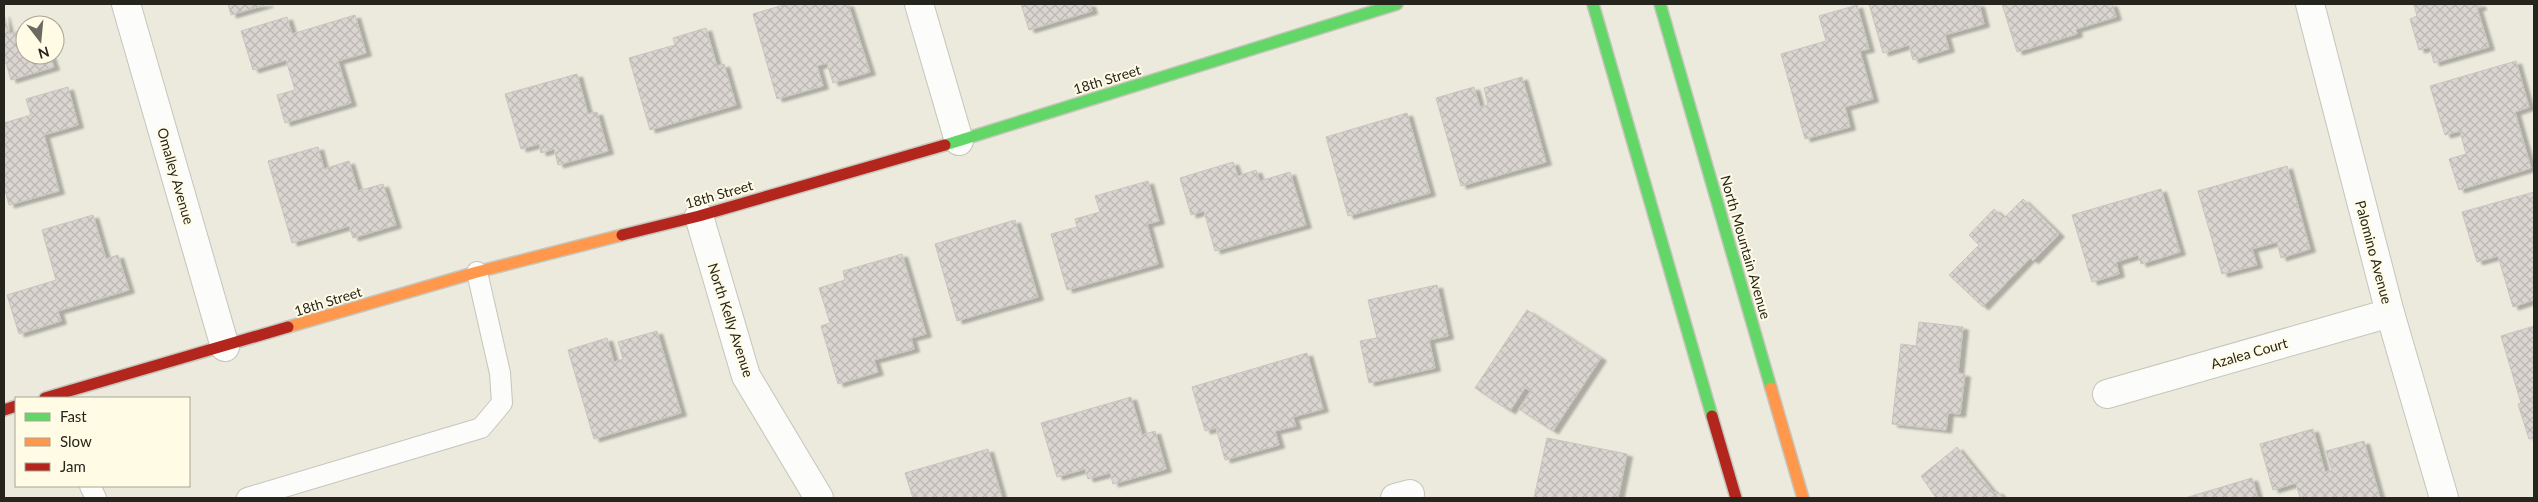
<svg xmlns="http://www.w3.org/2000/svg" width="2538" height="502" font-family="Lato,sans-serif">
  <defs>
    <pattern id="building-cross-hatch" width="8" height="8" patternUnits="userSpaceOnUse" patternTransform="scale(1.25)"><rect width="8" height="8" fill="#dad5d1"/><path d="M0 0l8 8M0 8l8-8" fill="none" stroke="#bbb7b3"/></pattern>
    <filter id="shadow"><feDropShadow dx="5.5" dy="3" stdDeviation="1" flood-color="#0004"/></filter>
  </defs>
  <rect width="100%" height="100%" fill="#ebeadd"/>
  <g fill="url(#building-cross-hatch)" stroke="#c8c4c0" filter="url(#shadow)">
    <path d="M228 4H268L231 15Z"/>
    <path d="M787 4H848L870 72 833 83 827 63 817 66 823 86 777 99 753 14Z"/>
    <path d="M1021 4H1090L1092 11 1029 30Z"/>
    <path d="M1869 4H1979L1984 24 1945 35 1949 49 1913 60 1909 45 1883 53Z"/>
    <path d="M2002 4H2112L2116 17 2076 29 2077 34 2017 52Z"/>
    <path d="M2480 4 2481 7 2477 8 2489 47 2434 63 2430 47 2419 50 2410 19 2417 16 2414 5Z"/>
    <path d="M1857 5 1869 49 1860 51 1873 99 1845 107 1850 127 1805 139 1781 54 1826 41 1819 16Z"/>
    <path d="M4 14 9 34 25 29V55H50L54 67 11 80 6 63H4Z"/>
    <path d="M355 15 366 53 338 61 351 103 285 123 277 95 295 90 286 60 253 70 241 31 287 17 292 34Z"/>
    <path d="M706 28 717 66 724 64 736 105 650 130 629 58 675 45 673 38Z"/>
    <path d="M2516 61 2529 107 2515 112 2531 168 2459 190 2449 159 2466 154 2460 131 2445 135 2430 86Z"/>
    <path d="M577 74 588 114 597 112 608 151 558 165 554 149 541 153 539 144 521 149 505 94Z"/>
    <path d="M1522 77 1546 162 1461 186 1436 98 1474 87 1480 107 1488 105 1484 88Z"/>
    <path d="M68 87 78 125 44 135 59 191 9 205 4 187V123L31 115 26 99Z"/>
    <path d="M1407 113 1430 193 1348 216 1326 137Z"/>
    <path d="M318 147 324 169 349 161 358 191 383 184 396 225 353 238 349 226 292 243 268 161Z"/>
    <path d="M1233 162 1238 176 1256 170 1260 181 1290 172 1306 225 1215 251 1204 211 1191 215 1180 178Z"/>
    <path d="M2287 166 2310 249 2281 258 2277 242 2252 249 2257 265 2222 274 2198 191Z"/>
    <path d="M1148 181 1159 221 1147 224 1158 264 1067 290 1051 234 1077 227 1075 219 1100 212 1095 196Z"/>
    <path d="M2161 189 2180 252 2141 264 2138 255 2116 262 2119 274 2092 282 2072 215Z"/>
    <path d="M2534 192V300L2513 307 2498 256 2477 262 2462 212Z"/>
    <path d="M2023 199 2059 234 2033 261 2030 258 1983 307 1949 275 1979 245 1969 235 1994 209 2004 218Z"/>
    <path d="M93 215 106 259 118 255 129 290 58 311 61 321 19 334 7 295 56 280 42 230Z"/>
    <path d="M1015 220 1038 297 957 321 935 244Z"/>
    <path d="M902 254 926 334 911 338 914 349 874 360 878 372 838 384 821 326 830 323 819 288 845 280 843 271Z"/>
    <path d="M1437 285 1448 336 1429 340 1435 368 1369 383 1360 341 1377 338 1368 300Z"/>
    <path d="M1527 310 1601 358 1553 431 1519 409 1531 391 1525 388 1510 411 1475 388Z"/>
    <path d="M1919 322 1963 327 1958 373 1965 374 1960 414 1948 413 1946 430 1892 424 1901 344 1916 346Z"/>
    <path d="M2534 326V438L2529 439 2518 404 2521 403 2501 336Z"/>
    <path d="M657 331 681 413 594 439 568 350 607 338 614 362 623 359 618 342Z"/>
    <path d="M1307 353 1323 409 1293 417 1296 426 1275 431 1279 445 1225 460 1216 428 1205 431 1192 387Z"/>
    <path d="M1131 397 1142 435 1155 431 1166 469 1113 484 1110 473 1088 479 1085 469 1057 477 1041 423Z"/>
    <path d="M2313 429 2325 472 2332 470 2326 451 2364 441 2380 498H2300L2296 483 2273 490 2260 444Z"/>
    <path d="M1547 438 1627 454 1618 498H1534Z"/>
    <path d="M1957 447 1994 493 1997 491 2003 498H1936L1921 476Z"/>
    <path d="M988 449 1002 498H913L905 473Z"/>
    <path d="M2252 478 2258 498H2185Z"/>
  </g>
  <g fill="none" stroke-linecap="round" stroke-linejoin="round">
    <defs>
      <g id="lane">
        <path d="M90 486 96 498"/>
        <path d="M247 498 481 428 502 403 500 373 477 272"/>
      </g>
      <g id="street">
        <path d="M126 4 225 347"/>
        <path d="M919 4 959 141"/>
        <path d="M2310 4 2390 313 2444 498"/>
        <path d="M699 216 746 376 819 498"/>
        <path d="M2107 394 2390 313"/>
        <path d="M1395 498 1410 494"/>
      </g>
      <g id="fast">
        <path d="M1593 4 1712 416"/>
        <path d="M1660 4 1771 388"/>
        <path d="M945 145 1397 4"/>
      </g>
      <g id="slow">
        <path d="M288 327 477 272 622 235"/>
        <path d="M1771 388 1803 498"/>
      </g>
      <g id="jam">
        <path d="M622 235 699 216 945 145"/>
        <path d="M45 398 288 327"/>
        <path d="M4 410 16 406"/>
        <path d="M1712 416 1736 498"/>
      </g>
    </defs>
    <use href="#lane" stroke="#c6c5bb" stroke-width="22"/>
    <use href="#street" stroke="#c6c5bb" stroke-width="30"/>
    <use href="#fast" stroke="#c6c5bb" stroke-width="14"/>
    <use href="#slow" stroke="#c6c5bb" stroke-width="14"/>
    <use href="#jam" stroke="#c6c5bb" stroke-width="14"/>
    <use href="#lane" stroke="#fcfcfa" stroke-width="20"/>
    <use href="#street" stroke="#fcfcfa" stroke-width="28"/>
    <use href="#fast" stroke="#63d668" stroke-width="11"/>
    <use href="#slow" stroke="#ff974d" stroke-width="11"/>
    <use href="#jam" stroke="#b3261e" stroke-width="11"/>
  </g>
  <g text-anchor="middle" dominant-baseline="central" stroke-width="4" stroke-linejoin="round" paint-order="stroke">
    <g font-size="14" fill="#26251d" stroke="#fffbe5">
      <text transform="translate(1107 79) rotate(-17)">18th Street</text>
      <text transform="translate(176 176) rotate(74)">Omalley Avenue</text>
      <text transform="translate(719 194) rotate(-16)">18th Street</text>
      <text transform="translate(1746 247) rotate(74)">North Mountain Avenue</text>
      <text transform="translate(2374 252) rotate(75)">Palomino Avenue</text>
      <text transform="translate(328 301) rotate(-17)">18th Street</text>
      <text transform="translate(731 320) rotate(72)">North Kelly Avenue</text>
      <text transform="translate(2249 353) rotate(-16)">Azalea Court</text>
    </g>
  </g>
  <rect width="2538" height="502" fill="none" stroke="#26251d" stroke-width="10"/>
  <rect x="15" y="397" width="175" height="90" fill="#fffbe5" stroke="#a8a595"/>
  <rect x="25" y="413" width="25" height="8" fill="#63d668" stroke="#a8a595"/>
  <text x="60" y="422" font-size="15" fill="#26251d">Fast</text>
  <rect x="25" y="438" width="25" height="8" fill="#ff974d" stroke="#a8a595"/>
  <text x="60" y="447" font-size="15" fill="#26251d">Slow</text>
  <rect x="25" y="463" width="25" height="8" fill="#b3261e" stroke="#a8a595"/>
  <text x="60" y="472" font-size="15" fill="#26251d">Jam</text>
  <g transform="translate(40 40) rotate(164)"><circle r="24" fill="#fffbe5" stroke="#a8a595"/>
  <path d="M0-4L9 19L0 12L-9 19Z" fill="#6b6a60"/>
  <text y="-8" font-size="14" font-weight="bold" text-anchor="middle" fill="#26251d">N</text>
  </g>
</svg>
